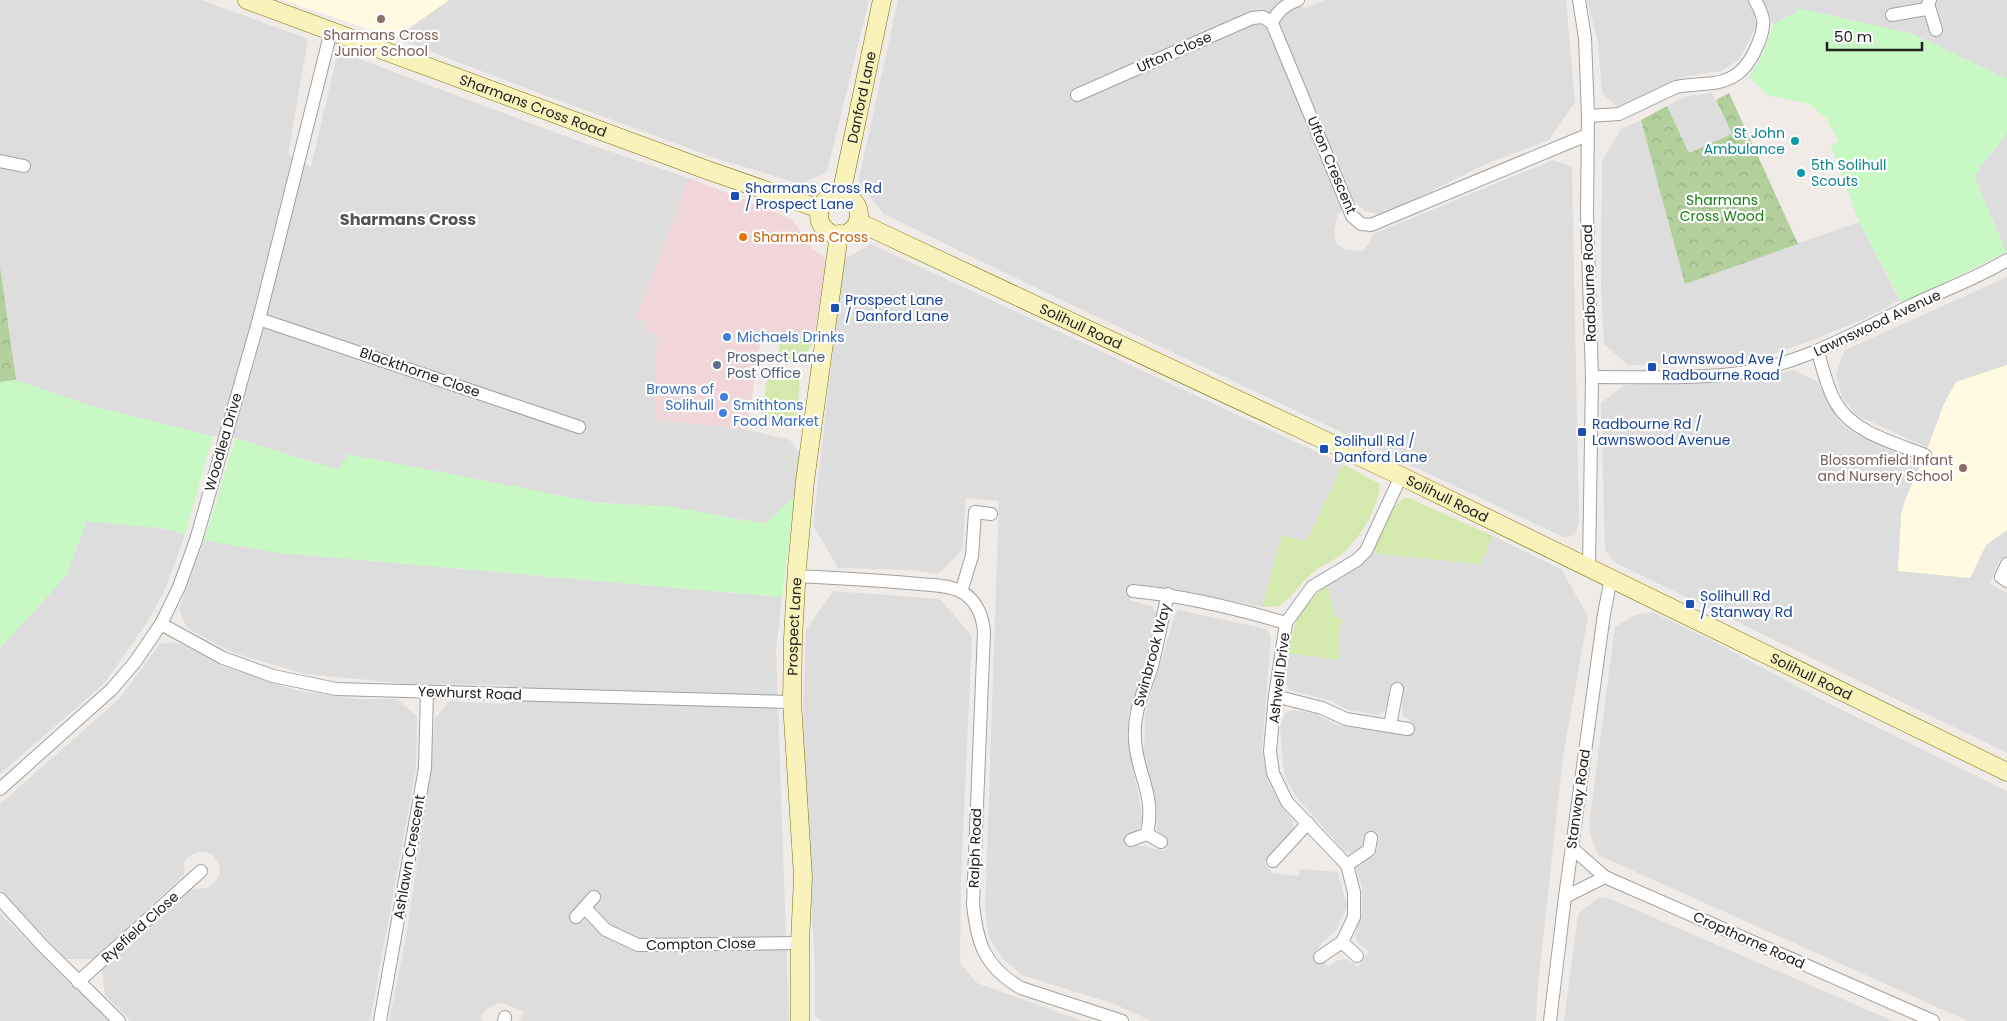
<svg xmlns="http://www.w3.org/2000/svg" width="2007" height="1021" font-family="Poppins,sans-serif">
  <defs>
    <pattern id="forest-crowns" width="20" height="18" patternUnits="userSpaceOnUse" patternTransform="scale(1.25)"><rect width="20" height="18" fill="#b2cf9c"/><path d="M2 6a3 3 0 1 1 6 0M12 15a3 3 0 1 1 6 0" fill="none" stroke="#99b186"/></pattern>
  </defs>
  <rect width="100%" height="100%" fill="#f0ebe6"/>
  <g fill="#dedddd">
    <path d="M0 0H201L308 39 288 154 311 167 338 51 573 139 689 178 637 319 646 322 644 330 657 335 655 419 747 430 790 440 801 455 795 496 765 524 665 506 598 503 338 470 236 438 213 436 88 405 16 380 0 266Z"/>
    <path d="M449 0H869L827 172 801 184 715 158 539 93 395 38Z"/>
    <path d="M898 0H1299L1303 9 1325 0H1566L1575 102 1549 140 1486 164 1382 215 1365 211 1355 202 1338 214 1334 231 1336 243 1344 249 1361 252 1369 244 1373 234 1553 160 1572 167 1579 523 1575 535 1565 538 1032 286 884 214 858 183Z"/>
    <path d="M1587 0H2007V79L1912 34 1801 9 1773 25 1766 10 1754 17 1757 25 1739 60 1721 71 1681 77 1618 108 1602 93 1598 42Z"/>
    <path d="M1712 93 1732 134 1689 153 1667 106 1687 96Z"/>
    <path d="M1641 120 1685 283 1859 222 1900 300 1866 318 1820 337 1752 362 1700 366 1628 365 1604 344 1601 285 1602 161 1621 129Z"/>
    <path d="M2007 132V251L2006 252 1974 176Z"/>
    <path d="M871 244 1343 464 1307 541 1282 537 1262 607 1175 589 1133 584 1130 600 1153 607 1157 615 1148 663 1129 712 1127 735 1143 820 1138 830 1128 834 1125 841 1129 846H1144L1164 851 1167 849 1163 836 1156 829 1157 807 1144 754 1145 714 1176 612 1179 610 1266 629 1271 636 1262 751 1268 781 1280 804 1293 821 1294 828 1264 863 1273 873 1299 876 1300 869 1338 872 1347 906 1337 929 1322 943 1316 952 1328 967 1338 960 1346 959 1358 967 1369 951 1360 945 1355 936 1362 912V887L1355 864 1376 855 1379 837 1365 834 1362 848 1351 853 1344 851 1294 794 1285 776 1283 766 1280 726 1286 712 1293 710 1316 714 1337 725 1409 736 1411 721 1402 715 1403 689 1390 687 1385 710 1379 715 1348 710 1332 701 1289 690 1285 682 1289 653 1338 660 1340 618H1335L1327 583 1370 553 1480 564 1493 536 1561 569 1588 616 1563 757 1538 984 1536 1021H1151L1117 1005 1022 975 1003 959 989 938 985 911 999 501 966 498 963 549 938 574 913 570 838 568 813 525 843 260Z"/>
    <path d="M2007 277V365L1956 382 1943 406 1928 448 1856 415 1842 397 1836 374 1845 350Z"/>
    <path d="M1794 370 1818 382 1839 421 1855 434 1921 464 1905 500 1970 578 1986 545 2007 530V562L2000 559 1990 584 2007 593V753L1614 562 1605 550 1601 403 1625 385 1749 381Z"/>
    <path d="M87 520 168 529 185 535 166 587 148 621 104 684 0 774V648L66 576Z"/>
    <path d="M204 540 281 553 782 597 776 650 789 1021H519L524 1012 505 1004 499 1003 485 1010 481 1017 483 1021H389L405 942 427 799 435 718 450 701 508 704 510 685 410 684 305 674 231 652 187 628 179 609Z"/>
    <path d="M833 591 940 599 972 636 961 880 960 963 977 983 1083 1021H822L815 1017V967L802 746 806 630Z"/>
    <path d="M1652 612 1709 639 1830 704 2007 791V1021H1968L1598 855 1591 837 1589 824 1615 627 1635 615Z"/>
    <path d="M171 642 181 644 224 667 295 690 357 699H397L417 716 416 769 370 1021H131L105 995 102 970 191 889 208 888 216 881 220 874 219 864 213 855 204 852H198L189 856 184 862V875L93 959H67L0 890V804L119 699 160 644Z"/>
    <path d="M1599 897 1611 899 1893 1021H1564L1578 914Z"/>
    <path d="M0 914 109 1021H0Z"/>
  </g>
  <path fill="#f0d6d9" d="M689 178 792 219 811 248 826 259 814 338 762 331 747 430 655 419 657 335 644 330 646 322 636 319Z"/>
  <g fill="#fffae1">
    <path d="M283 0H449L395 38Z"/>
    <path d="M2007 365V530L1986 545 1970 578 1898 571 1901 515 1905 500 1925 455 1943 406 1956 382Z"/>
  </g>
  <g fill="#d4e9ad">
    <path d="M781 333 814 338C805 362 803 362 778 357Z"/>
    <path d="M771 370 796 376 800 379 796 423 794 425C783 422 766 425 762 413L768 374Z"/>
    <path d="M1343 464 1380 484C1378 509 1359 541 1339 556 1331 562 1320 566 1312 573 1301 583 1292 596 1280 606L1262 607 1282 536 1307 541Z"/>
    <path d="M1404 498H1409L1493 536 1480 564 1370 553 1394 507Z"/>
    <path d="M1327 583 1335 618H1341L1338 660 1289 653C1294 616 1302 609 1327 583Z"/>
  </g>
  <g fill="url(#forest-crowns)">
    <path d="M1729 93 1798 244 1685 284 1641 120 1667 106 1689 153 1732 134 1716 100Z"/>
    <path d="M0 266 16 380 0 382Z"/>
  </g>
  <g fill="#c8f9c4">
    <path d="M1801 9 1912 34 2007 79V132L1974 176 2006 252 1903 304 1859 222 1831 146 1839 141 1826 118 1809 104 1768 95 1749 77 1762 56 1773 25Z"/>
    <path d="M16 380 88 405 213 436 185 535 168 529 87 521 66 576 0 648V382Z"/>
    <path d="M236 438 338 470 348 454 598 503 665 506 765 524 795 496 782 597 281 553 204 540Z"/>
  </g>
  <g fill="none" stroke-linecap="round" stroke-linejoin="round">
    <defs>
      <g id="street">
        <path d="M1298 0C1285 5 1278 10 1272 23L1352 216 1361 224 1371 225 1587 135"/>
        <path d="M1579 0 1585 38 1588 116 1587 215 1592 377 1589 567"/>
        <path d="M1929 7 1936 30"/>
        <path d="M1892 15 1926 9 1930 0"/>
        <path d="M1077 95 1252 18 1263 17 1272 23"/>
        <path d="M1588 116 1619 114 1676 87C1685 85 1693 85 1703 84 1733 83 1747 71 1758 44 1766 24 1765 18 1755 0"/>
        <path d="M0 161 24 166"/>
        <path d="M259 319 579 427"/>
        <path d="M1818 352C1823 369 1827 388 1836 403 1853 433 1895 443 1925 455"/>
        <path d="M1592 377C1638 377 1685 379 1732 374 1795 367 1849 336 1904 309 1938 292 1974 280 2007 260"/>
        <path d="M2007 564 2001 577 2007 581"/>
        <path d="M796 576C837 578 878 580 919 584 932 585 948 585 960 591 976 599 983 616 984 632L973 904C977 944 985 967 1021 988L1122 1021"/>
        <path d="M1133 591C1186 596 1235 608 1286 623"/>
        <path d="M961 592 972 556 975 512 991 514"/>
        <path d="M161 624 223 658 273 676 336 689 792 702"/>
        <path d="M1275 696 1322 708 1346 719 1408 729"/>
        <path d="M1390 725 1397 689"/>
        <path d="M0 789 112 689 135 662 161 624 179 587 196 540 259 319 331 31"/>
        <path d="M1147 834C1156 794 1137 775 1135 740 1133 711 1144 692 1152 666 1158 642 1162 618 1168 594"/>
        <path d="M1131 840 1147 834 1161 842"/>
        <path d="M1572 848 1605 877 1933 1021"/>
        <path d="M1273 861 1308 823"/>
        <path d="M1347 865 1369 850 1371 838"/>
        <path d="M1565 897 1605 877"/>
        <path d="M0 899 42 945 119 1021"/>
        <path d="M585 908 606 930 638 945 800 943"/>
        <path d="M576 917 594 897"/>
        <path d="M1342 942 1357 956"/>
        <path d="M1320 957 1342 942 1354 917V892L1347 865 1287 802 1273 773 1270 751 1275 696 1286 623 1312 587 1357 560 1366 551 1401 476"/>
        <path d="M78 982 201 871"/>
        <path d="M380 1021 425 768 427 692"/>
        <path d="M504 1021 505 1017"/>
        <path d="M1550 1021 1565 897 1604 614 1611 578"/>
      </g>
      <g id="secondary">
        <path id="s1" d="M247 0 707 170 820 209"/>
        <path id="s2" d="M841 195 882 0"/>
        <circle cx="839" cy="215" r="20"/>
        <path id="s3" d="M858 222 1401 476 2007 772"/>
        <path id="s4" d="M800 1021V943L803 877 792 702 793 638 797 568 805 481 839 234"/>
      </g>
    </defs>
    <use href="#street" stroke="#a1a1a1" stroke-width="14"/>
    <use href="#secondary" stroke="#777206" stroke-width="19"/>
    <use href="#street" stroke="#fff" stroke-width="12"/>
    <use href="#secondary" stroke="#f9f3bb" stroke-width="18"/>
  </g>
  <g fill="#8d6e63" stroke="#fff" stroke-width="2">
    <circle cx="381" cy="19" r="5"/>
    <circle cx="1963" cy="468" r="5"/>
  </g>
  <g fill="#0f9aa8" stroke="#fff" stroke-width="2">
    <circle cx="1795" cy="141" r="5"/>
    <circle cx="1801" cy="173" r="5"/>
  </g>
  <g fill="#1a4fb4" stroke="#fff" stroke-width="2">
    <rect x="730" y="191" width="10" height="10" rx="2.5"/>
    <rect x="830" y="303" width="10" height="10" rx="2.5"/>
    <rect x="1647" y="362" width="10" height="10" rx="2.5"/>
    <rect x="1577" y="427" width="10" height="10" rx="2.5"/>
    <rect x="1319" y="444" width="10" height="10" rx="2.5"/>
    <rect x="1685" y="599" width="10" height="10" rx="2.5"/>
  </g>
  <circle fill="#e8710a" stroke="#fff" stroke-width="2" cx="743" cy="237" r="5"/>
  <g fill="#3f7fe0" stroke="#fff" stroke-width="2">
    <circle cx="727" cy="337" r="5"/>
    <circle cx="724" cy="397" r="5"/>
    <circle cx="723" cy="413" r="5"/>
  </g>
  <circle fill="#5c6f8a" stroke="#fff" stroke-width="2" cx="717" cy="365" r="5"/>
  <g text-anchor="middle" dominant-baseline="central" stroke-width="4.5" stroke-linejoin="round" paint-order="stroke">
    <g font-size="14" fill="#785e54" stroke="#fff">
      <text x="381" y="35">Sharmans Cross<tspan x="381" dy="16">Junior School</tspan></text>
      <text x="1953" y="460" text-anchor="end">Blossomfield Infant<tspan x="1953" dy="16">and Nursery School</tspan></text>
    </g>
    <g font-size="14" fill="#202020" stroke="#fff">
      <text transform="translate(1174 52) rotate(-24)">Ufton Close</text>
      <text stroke="none"><textPath href="#s2" startOffset="100">Danford Lane</textPath></text>
      <text stroke="none"><textPath href="#s1" startOffset="305">Sharmans Cross Road</textPath></text>
      <text transform="translate(1332 165) rotate(67)">Ufton Crescent</text>
      <text transform="translate(1589 283) rotate(-92)">Radbourne Road</text>
      <text transform="translate(1877 323) rotate(-25)">Lawnswood Avenue</text>
      <text stroke="none"><textPath href="#s3" startOffset="246">Solihull Road</textPath></text>
      <text transform="translate(420 372) rotate(19)">Blackthorne Close</text>
      <text transform="translate(223 442) rotate(-74)">Woodlea Drive</text>
      <text stroke="none"><textPath href="#s3" startOffset="651">Solihull Road</textPath></text>
      <text stroke="none"><textPath href="#s4" startOffset="395">Prospect Lane</textPath></text>
      <text transform="translate(1152 655) rotate(-75)">Swinbrook Way</text>
      <text stroke="none"><textPath href="#s3" startOffset="1056">Solihull Road</textPath></text>
      <text transform="translate(1279 678) rotate(-83)">Ashwell Drive</text>
      <text transform="translate(470 693) rotate(2)">Yewhurst Road</text>
      <text transform="translate(1578 799) rotate(-82)">Stanway Road</text>
      <text transform="translate(975 848) rotate(-88)">Ralph Road</text>
      <text transform="translate(409 857) rotate(-80)">Ashlawn Crescent</text>
      <text transform="translate(140 927) rotate(-42)">Ryefield Close</text>
      <text transform="translate(1749 940) rotate(24)">Cropthorne Road</text>
      <text transform="translate(701 944) rotate(-1)">Compton Close</text>
    </g>
    <g font-size="14" fill="#0d838f" stroke="#fff" text-anchor="end">
      <text x="1785" y="133">St John<tspan x="1785" dy="16">Ambulance</tspan></text>
      <text x="1811" y="165" text-anchor="start">5th Solihull<tspan x="1811" dy="16">Scouts</tspan></text>
    </g>
    <g font-size="14" fill="#164399" stroke="#fff" text-anchor="start">
      <text x="745" y="188">Sharmans Cross Rd<tspan x="745" dy="16">/ Prospect Lane</tspan></text>
      <text x="845" y="300">Prospect Lane<tspan x="845" dy="16">/ Danford Lane</tspan></text>
      <text x="1662" y="359">Lawnswood Ave /<tspan x="1662" dy="16">Radbourne Road</tspan></text>
      <text x="1592" y="424">Radbourne Rd /<tspan x="1592" dy="16">Lawnswood Avenue</tspan></text>
      <text x="1334" y="441">Solihull Rd /<tspan x="1334" dy="16">Danford Lane</tspan></text>
      <text x="1700" y="596">Solihull Rd<tspan x="1700" dy="16">/ Stanway Rd</tspan></text>
    </g>
    <g font-size="14" fill="#157e0d" stroke="#fff">
      <text x="1722" y="200">Sharmans<tspan x="1722" dy="16">Cross Wood</tspan></text>
    </g>
    <g font-size="14" fill="#c56008" stroke="#fff" text-anchor="start">
      <text x="753" y="237">Sharmans Cross</text>
    </g>
    <g font-size="14" fill="#366cbe" stroke="#fff" text-anchor="start">
      <text x="737" y="337">Michaels Drinks</text>
      <text x="714" y="389" text-anchor="end">Browns of<tspan x="714" dy="16">Solihull</tspan></text>
      <text x="733" y="405">Smithtons<tspan x="733" dy="16">Food Market</tspan></text>
    </g>
    <g font-size="14" fill="#4e5e75" stroke="#fff" text-anchor="start">
      <text x="727" y="357">Prospect Lane<tspan x="727" dy="16">Post Office</tspan></text>
    </g>
    <g font-size="16" font-weight="bold" fill="#535353" stroke="#fff">
      <text x="408" y="219">Sharmans Cross</text>
    </g>
  </g>
  <path d="M1827 42v8h95v-8" fill="none" stroke="#202020" stroke-width="2.5"/>
  <text x="1834" y="42" font-size="15" fill="#202020" stroke="#ffffff" stroke-width="4" paint-order="stroke">50 m</text>
</svg>
